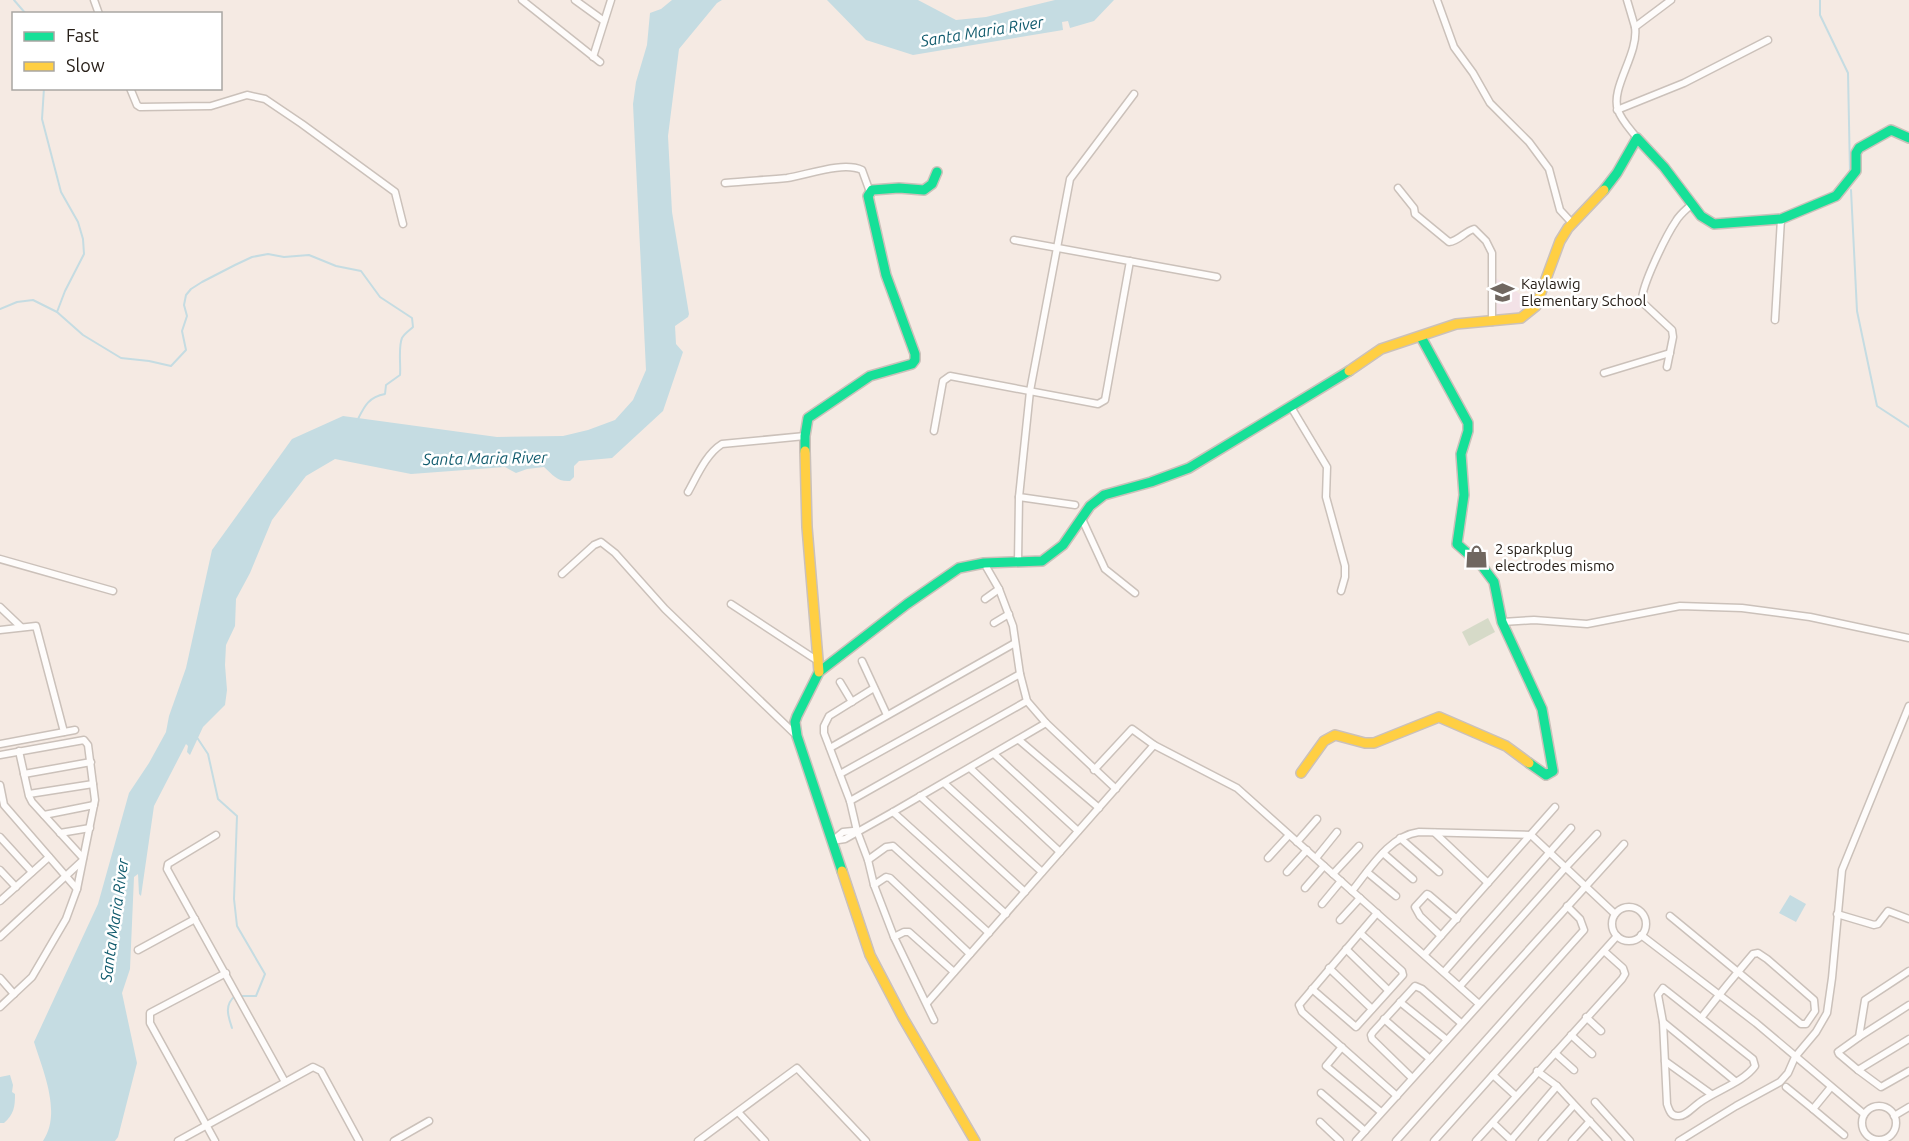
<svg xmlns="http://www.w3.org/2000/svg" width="1909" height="1141" font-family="Ubuntu,sans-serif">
  <rect width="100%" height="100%" fill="#f5eae3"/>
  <path fill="#f3e2e7" d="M1496 278 1532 302 1526 309 1518 314 1488 316 1489 283Z"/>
  <path fill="#d6dac8" d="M1488 618 1495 632 1469 646 1462 632Z"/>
  <g fill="#c5dce2">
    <path d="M672 0H722L717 3 679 49 668 136 672 212 689 314 688 317 675 326 676 344 683 352 663 411 612 458 579 461 574 466V477L570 481C557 482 553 475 544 467L527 469 516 473 505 467 411 474 335 459 306 476 272 520 250 573 236 599 235 626 226 645 225 665 227 690 225 705 203 727 190 755 187 752 188 746 186 744 154 806 141 896 139 894 138 874 134 877 130 969 122 993 137 1063 118 1137 115 1141H43C62 1113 43 1071 34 1042L98 904 129 793 149 763 166 732 169 716 186 668 212 550 292 439 343 416 497 437 563 436 588 430 615 420 633 400 646 370 633 104 636 82 647 45 650 13 661 9Z"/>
    <path d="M827 0H918L956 20 986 17 1055 0H1114L1094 21 1070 28 1068 21 1062 22 1063 30 913 55 866 40Z"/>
    <path d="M1790 895 1806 904 1796 922 1779 913Z"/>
    <path d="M10 1075 13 1085 12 1092 15 1094C15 1107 14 1114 4 1123H0V1077Z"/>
  </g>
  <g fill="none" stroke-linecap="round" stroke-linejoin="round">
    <g stroke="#c5dce2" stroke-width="2">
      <path d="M14 0 26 14"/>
      <path d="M1820 0V15L1848 73 1850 173"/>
      <path d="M44 88 42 119 61 192 78 222 83 239 84 254 65 291 57 312"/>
      <path d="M1851 190 1857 311 1877 406 1909 427"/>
      <path d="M0 309 17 302 33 300 57 312 83 335 121 358 149 361 171 366 186 350 182 331 187 316 184 305 186 295 191 289 202 282 235 265 252 257 268 254 284 257 309 255 336 266 361 271 380 297 412 318 413 327C410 330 404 334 402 338 398 347 401 365 400 375L386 385 385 394C368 397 364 407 357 421"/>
      <path d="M196 736 208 754 218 799 237 816 234 899 237 926 265 974 256 996H240"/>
      <path d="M232 1028C228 1016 224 1005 235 996"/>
    </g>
    <defs>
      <g id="street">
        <path d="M94 0 99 14"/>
        <path d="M522 0 600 62"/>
        <path d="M575 0 604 21"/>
        <path d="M1437 0 1454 47 1473 73 1490 103 1529 142 1549 169 1560 210 1572 223"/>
        <path d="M1627 0 1635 27"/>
        <path d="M593 57 611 0"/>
        <path d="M130 88 137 105 140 107 211 106 247 95 265 99 302 124 395 192 403 224"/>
        <path d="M1617 110 1684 83 1768 40"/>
        <path d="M1637 138C1631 130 1621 120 1618 110 1610 88 1639 54 1635 27L1671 0"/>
        <path d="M725 183C745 181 766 180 787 178 807 175 843 161 862 170L870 192"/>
        <path d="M1398 188 1414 208 1415 214 1449 242C1459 241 1464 232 1474 229L1486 241 1492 253V322"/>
        <path d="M1014 240 1217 277"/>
        <path d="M1775 320 1781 219"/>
        <path d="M1667 367 1673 337 1672 330 1642 302C1640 288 1667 234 1676 221 1680 214 1687 209 1692 204"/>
        <path d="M1604 373 1670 353"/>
        <path d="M1291 407 1327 467 1326 497 1345 566V577L1341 591"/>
        <path d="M934 431 943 381 950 376 1098 404 1105 400 1130 261"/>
        <path d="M688 492C697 476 706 454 722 444L805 436"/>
        <path d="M1019 497 1075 505"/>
        <path d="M1082 519 1105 569 1135 593"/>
        <path d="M0 559 113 591"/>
        <path d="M1018 562 1019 497 1030 391 1070 179 1134 94"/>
        <path d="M984 563 999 589 1013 626 1020 674 1027 701 1046 723 1116 789"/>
        <path d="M562 574 594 545 601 542 615 553 665 609 797 736"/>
        <path d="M985 599 999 589"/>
        <path d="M731 604 818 661"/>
        <path d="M0 607 21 627"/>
        <path d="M1502 622 1534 620 1587 624 1680 606 1742 608 1810 617 1909 638"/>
        <path d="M994 623 1009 614"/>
        <path d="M0 630 36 626 64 732"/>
        <path d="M862 661 887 715"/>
        <path d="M840 682 852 702"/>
        <path d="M874 688 829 716 824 726V733L850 801 857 831 868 860 874 885 894 937 934 1020"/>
        <path d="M1019 740 1099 808"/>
        <path d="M0 744 75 730"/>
        <path d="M830 748 1015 643"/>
        <path d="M19 751 29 796 32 802 83 858"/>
        <path d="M994 754 1078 831"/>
        <path d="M0 755 84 740 88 745 95 800 77 889 66 919 32 977 0 1007"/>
        <path d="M970 768 1060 852"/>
        <path d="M1094 770 1132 729 1154 745 1237 788 1352 891C1370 869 1389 836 1419 832L1531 835 1615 914"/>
        <path d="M24 774 91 762"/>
        <path d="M840 774 1020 674"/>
        <path d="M944 783 1042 872"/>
        <path d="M0 785 4 805 77 889"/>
        <path d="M29 794 93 784"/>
        <path d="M920 796 1025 892"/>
        <path d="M850 801 1027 701"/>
        <path d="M893 812 1006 914"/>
        <path d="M44 815 94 805"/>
        <path d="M60 833 90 828"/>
        <path d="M1435 833 1488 883"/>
        <path d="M216 835 168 864 167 869 285 1082"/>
        <path d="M0 837 32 872"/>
        <path d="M1400 838 1439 872"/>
        <path d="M833 840 843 832 853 831"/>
        <path d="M832 841 845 839 893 812 1046 723"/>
        <path d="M1297 842 1317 819"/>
        <path d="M1383 853 1413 879"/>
        <path d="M1268 858 1289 835"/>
        <path d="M1316 858 1337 832"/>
        <path d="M868 860 886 847 893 846 989 933"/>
        <path d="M0 870 16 887"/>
        <path d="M1287 872 1307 850"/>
        <path d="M1367 872 1396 896"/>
        <path d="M1333 874 1359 846"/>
        <path d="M874 885 886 877 890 878 970 954"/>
        <path d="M1305 888 1324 866"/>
        <path d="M1352 891 1479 1004"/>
        <path d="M0 901 49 857"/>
        <path d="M1322 904 1341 881"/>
        <circle cx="1629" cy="924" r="17"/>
        <path d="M1377 913 1299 1005 1302 1012 1397 1096"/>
        <path d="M1837 914 1874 925 1878 924 1888 911 1909 919"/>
        <path d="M1670 916 1801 1024H1806L1815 1011 1814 1000 1767 959 1758 953 1753 954C1735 975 1718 996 1701 1018"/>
        <path d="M1340 920 1360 898"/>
        <path d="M1641 935 1756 1023 1864 1114"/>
        <path d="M1441 936 1420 916 1415 907 1427 894 1429 895 1457 919"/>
        <path d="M0 937 82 861"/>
        <path d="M894 937 904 932H909L954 972"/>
        <path d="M1346 949 1388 990"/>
        <path d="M138 950 195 919"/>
        <path d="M1425 954 1555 807"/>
        <path d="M1329 968 1372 1009"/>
        <path d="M1909 971 1865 1000 1859 1037 1909 1005"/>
        <path d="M1444 972 1571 828"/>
        <path d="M0 978 14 994"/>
        <path d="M1460 986 1566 867 1597 834"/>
        <path d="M1663 988 1753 1059 1755 1066C1744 1082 1715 1091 1699 1103 1693 1107 1686 1116 1679 1116 1671 1117 1669 1110 1667 1104L1663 1022 1658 995Z"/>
        <path d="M1312 989 1356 1027 1403 975 1402 971 1360 933"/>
        <path d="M1400 1002 1447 1040"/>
        <path d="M927 1003 1154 745"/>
        <path d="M1586 1017 1601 1031"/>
        <path d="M1384 1019 1430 1059"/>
        <path d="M1663 1022 1735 1081"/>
        <path d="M1571 1035 1592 1054"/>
        <path d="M1909 1039 1858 1070 1881 1087 1909 1071"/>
        <path d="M1342 1047 1326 1066 1381 1112"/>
        <path d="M1555 1053 1574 1070"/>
        <path d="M1665 1061 1711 1094"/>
        <path d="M1858 1070 1839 1054 1838 1052 1859 1037"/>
        <path d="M1537 1071 1557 1086 1608 1141"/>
        <path d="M1493 1075 1516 1096"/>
        <path d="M1412 1078 1372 1039 1371 1035 1373 1032 1415 986 1422 989 1461 1023"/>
        <path d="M1786 1087 1813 1109"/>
        <path d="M1831 1087 1813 1109 1844 1135"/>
        <path d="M1321 1093 1365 1131"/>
        <path d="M1595 1102 1630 1141"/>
        <circle cx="1879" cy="1123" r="17"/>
        <path d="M738 1112 765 1141"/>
        <path d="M1894 1116 1909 1107"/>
        <path d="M1320 1122 1340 1141"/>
        <path d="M1493 1123 1512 1141"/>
        <path d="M1511 1140 1557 1086"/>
        <path d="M178 1141 313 1067 321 1071 359 1141"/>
        <path d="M215 1141 150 1023V1013L226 973"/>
        <path d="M394 1141 429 1121"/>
        <path d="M698 1141 797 1068 866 1141"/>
        <path d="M1356 1141 1624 844"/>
        <path d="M1396 1141 1584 930 1580 919 1567 906"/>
        <path d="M1434 1141 1617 936"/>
        <path d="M1476 1141 1622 979 1625 974 1623 968 1604 951"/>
        <path d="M1542 1141 1574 1105"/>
        <path d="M1572 1141 1590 1121"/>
        <path d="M1679 1141 1736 1106 1780 1082 1788 1073 1795 1057 1816 1032 1827 1013 1832 978 1842 870 1909 706"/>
      </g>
      <g id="fast">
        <path d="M1604 190 1617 173 1637 138 1664 167 1701 216 1714 224 1781 219 1836 196 1856 171V153L1859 148 1891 130 1909 138"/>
        <path d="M1421 337 1468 423V431L1461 454 1464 495 1457 544 1482 566 1494 582 1502 622 1542 709 1553 771 1546 775 1529 763"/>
        <path d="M805 451V436L808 418 870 376 912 364 915 360V354L886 275 868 196 872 190 899 188 924 190 932 184 937 172"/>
        <path d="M842 871 797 736 795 722 797 716 819 672 907 604 959 568 984 563 1042 561 1063 545 1090 506 1104 495 1151 482 1189 468 1349 371"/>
      </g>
      <g id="slow">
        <path d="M1349 371 1381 349 1456 324 1521 318 1536 306 1560 241 1568 228 1604 190"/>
        <path d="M805 451 807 527 819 672"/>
        <path d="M1301 773 1324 741 1335 735 1365 743H1374L1439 717 1506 746 1529 763"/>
        <path d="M842 871 870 955 903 1018 975 1141"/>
      </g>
    </defs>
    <use href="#street" stroke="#cbc1ba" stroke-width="9"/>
    <use href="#fast" stroke="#cbc1ba" stroke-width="12"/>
    <use href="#slow" stroke="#cbc1ba" stroke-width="12"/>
    <use href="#street" stroke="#fefcfb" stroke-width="6"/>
    <use href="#fast" stroke="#16e098" stroke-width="9"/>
    <use href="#slow" stroke="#ffcf43" stroke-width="9"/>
  </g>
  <defs>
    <symbol id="school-bare" viewBox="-9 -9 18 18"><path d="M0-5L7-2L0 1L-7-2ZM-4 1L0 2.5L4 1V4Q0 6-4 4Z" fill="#706760" stroke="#fff" stroke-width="2.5" paint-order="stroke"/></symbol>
    <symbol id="shop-bare" viewBox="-9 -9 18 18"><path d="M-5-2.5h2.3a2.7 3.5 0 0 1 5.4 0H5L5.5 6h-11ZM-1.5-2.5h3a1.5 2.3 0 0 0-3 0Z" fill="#706760" stroke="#fff" stroke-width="2.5" paint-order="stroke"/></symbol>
  </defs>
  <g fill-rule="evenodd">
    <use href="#school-bare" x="1486" y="276" width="33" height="33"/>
    <use href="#shop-bare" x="1460" y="540" width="33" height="33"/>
  </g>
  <g text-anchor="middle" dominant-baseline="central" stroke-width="5" stroke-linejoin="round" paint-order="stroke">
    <g font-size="15" fill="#282019" stroke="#fff" text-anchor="start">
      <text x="1521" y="283">Kaylawig<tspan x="1521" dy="17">Elementary School</tspan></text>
      <text x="1495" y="548">2 sparkplug<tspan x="1495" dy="17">electrodes mismo</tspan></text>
    </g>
    <g font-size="16" font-style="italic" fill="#125c6e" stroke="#fff">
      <text transform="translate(982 31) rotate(-9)">Santa Maria River</text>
      <text transform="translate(485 458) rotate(-1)">Santa Maria River</text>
      <text transform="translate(114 920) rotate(-82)">Santa Maria River</text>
    </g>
  </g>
  <rect x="12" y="12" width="210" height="78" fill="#ffffff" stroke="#a9a6a3" stroke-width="1.5"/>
  <rect x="24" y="32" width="30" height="9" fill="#16e098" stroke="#a9a6a3" stroke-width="1.5"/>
  <text x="66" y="42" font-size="18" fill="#282019">Fast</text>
  <rect x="24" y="62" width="30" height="9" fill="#ffcf43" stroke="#a9a6a3" stroke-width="1.5"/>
  <text x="66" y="72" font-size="18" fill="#282019">Slow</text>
</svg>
